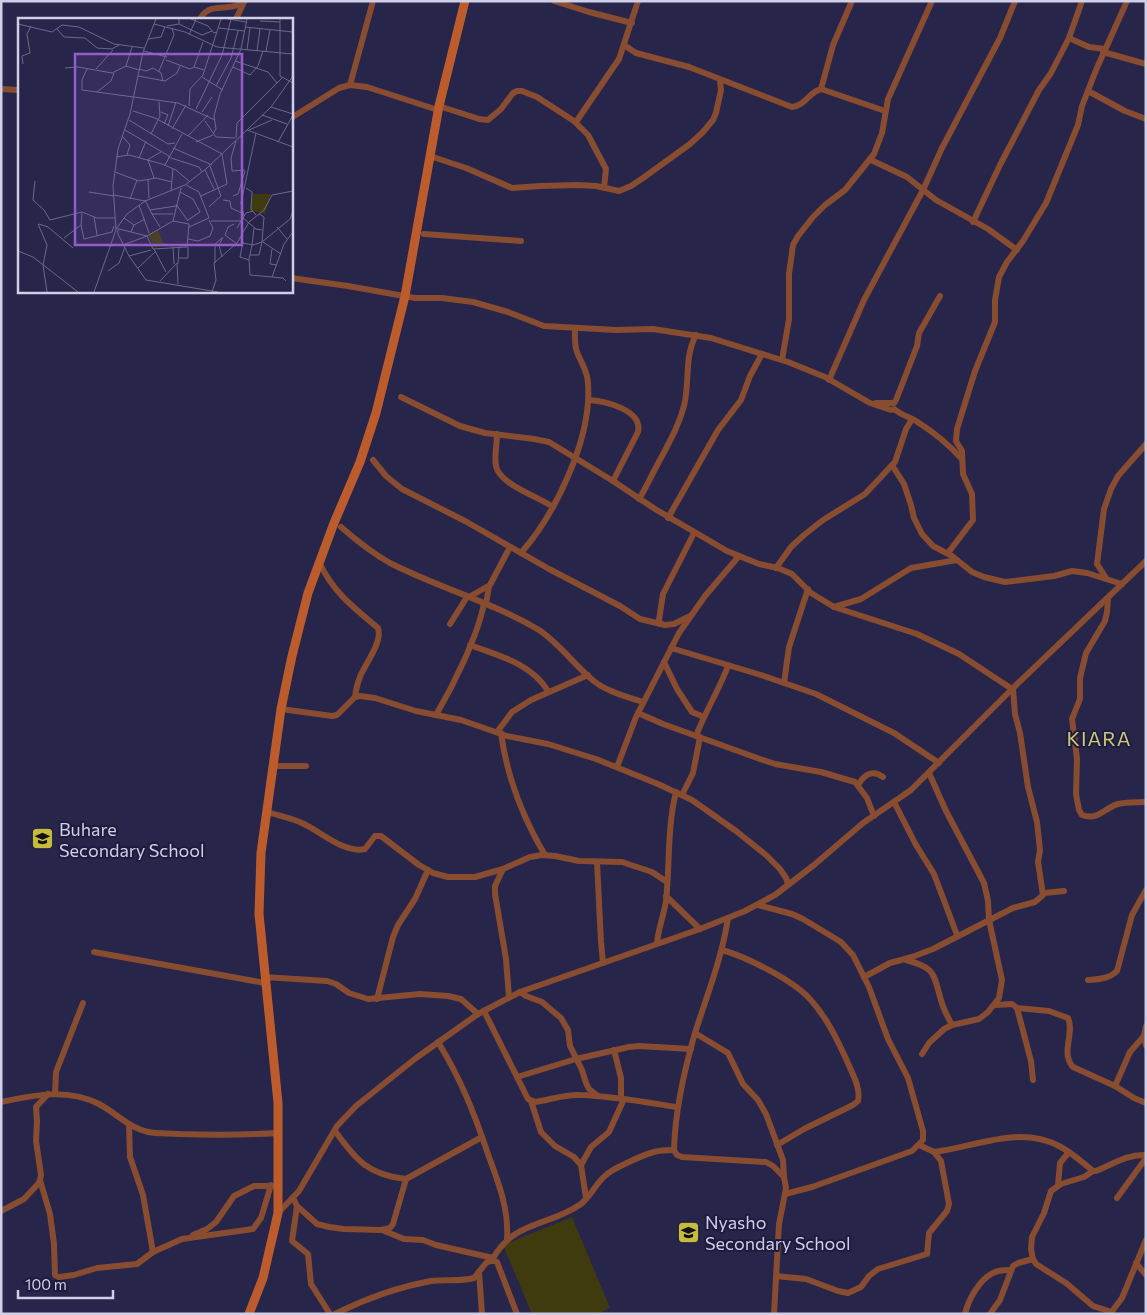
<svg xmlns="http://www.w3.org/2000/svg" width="1147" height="1315" font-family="Commissioner,sans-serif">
  <rect width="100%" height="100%" fill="#27254a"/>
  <path fill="#3f3b0e" d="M572 1217 610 1308 597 1314H532L503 1245Z"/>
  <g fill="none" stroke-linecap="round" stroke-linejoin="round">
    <g stroke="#884c31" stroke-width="6">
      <path d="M554 1 589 12 632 23"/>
      <path d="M200 19C207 6 216 9 228 7 234 7 239 5 244 2"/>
      <path d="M236 19 244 2"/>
      <path d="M1069 38 1089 47 1105 49"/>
      <path d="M624 45 636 53 689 67 792 107C805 106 809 92 821 89L885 111"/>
      <path d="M1103 52 1146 64"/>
      <path d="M350 85 373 1"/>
      <path d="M1 89 19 90"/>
      <path d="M821 89 833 45 852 1"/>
      <path d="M1088 91 1125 111 1146 119"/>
      <path d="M439 106 479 119 488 120 501 109 513 93 517 91H522L537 97 574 121 588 135 606 169 604 188"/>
      <path d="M291 118 339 88 350 85 367 87 438 110"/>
      <path d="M576 122 619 59 638 1"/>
      <path d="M430 156 466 168 512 188 540 186 578 185 596 186 619 191 631 186 643 178 690 144 703 132 713 120 716 113 721 90 720 81"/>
      <path d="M871 160 907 177 936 200 988 229 1017 250"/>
      <path d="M973 222 1000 165 1039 90 1051 73 1069 38 1082 1"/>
      <path d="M424 234 521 241"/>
      <path d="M291 278 348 286 415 298H442L473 302 508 312 544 326 616 330 653 329 711 338 788 362 825 377 870 403 891 410 894 409C902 416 911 417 919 423 935 433 949 445 962 459"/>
      <path d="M782 360 789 319V274L793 245 798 236 813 217 825 205 845 190 874 154 882 133 888 99 932 1"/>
      <path d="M829 380 864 300 923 190 942 148 1000 38 1015 1"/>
      <path d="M401 397 460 426 485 433 534 439 549 442 613 481 655 509 727 551 759 564 778 568 792 574 811 593 834 607 917 634 959 654 1012 689"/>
      <path d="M589 400C605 401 643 410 638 432L613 481"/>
      <path d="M876 403H894L896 400 917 346 919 333 940 296"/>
      <path d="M497 434C497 444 494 457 496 466 499 484 539 497 553 507"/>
      <path d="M373 460 386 476 402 489 465 521 549 569 620 606 640 619 665 625 674 624 690 616"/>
      <path d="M892 465 904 484 911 505 914 518 922 534 933 546 952 556 972 572 984 577 1005 582 1054 576 1072 571 1087 573 1122 584"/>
      <path d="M639 499C647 486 653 472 661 458 670 441 679 425 684 406 690 382 684 357 696 335"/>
      <path d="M668 518 718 430 741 400 750 376 762 354"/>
      <path d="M341 527C357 541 372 553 390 563 439 588 492 602 539 630 560 644 575 666 595 682 608 692 628 697 643 702"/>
      <path d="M521 553C556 513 592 438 588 384 588 371 581 363 577 352 574 344 575 336 575 329"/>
      <path d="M948 553 973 520 972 494 963 474 962 451 956 441 957 429 975 371 995 322V300L999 277 1007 262 1023 241 1046 203 1078 125 1082 106 1096 70 1127 1"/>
      <path d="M320 564C334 593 354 608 378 628 383 642 365 664 360 677 357 684 356 690 355 697"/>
      <path d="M776 568 791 547 804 535 823 520 865 494 895 462 906 429 912 419"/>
      <path d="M1106 578 1097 564 1104 509 1111 489 1118 476 1146 444"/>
      <path d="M469 597 490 585 510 547"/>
      <path d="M1108 598 1107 612 1105 621 1086 653 1080 678V699L1072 719 1077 759 1076 794 1079 810 1082 815C1098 821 1104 808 1118 804 1127 802 1136 802 1146 802"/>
      <path d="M486 604 489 586"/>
      <path d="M834 607 861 599 911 568 957 560"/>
      <path d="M450 624 467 597"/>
      <path d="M660 624 659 620 663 594 694 533"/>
      <path d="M470 645C499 656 531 663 548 691"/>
      <path d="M671 648 761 675 816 694 894 733 939 763"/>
      <path d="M664 662 677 689 692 712 704 717"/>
      <path d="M784 683 789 647 808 589"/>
      <path d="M281 709 332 716 337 715 355 697 360 696 375 698 416 711 461 720 507 736 548 744 596 759 658 784 692 800 736 831 766 855 780 869 786 878 788 884"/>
      <path d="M638 713 663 724 760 759 775 764 821 772 855 782 867 798 874 816"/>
      <path d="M436 715C453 686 478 636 484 603"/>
      <path d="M497 732 512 712 531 700 588 675"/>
      <path d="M501 733C507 777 523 818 545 855"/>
      <path d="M696 736C705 712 719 690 728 666"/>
      <path d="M273 766H306"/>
      <path d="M617 767 636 717 679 633 705 596 739 556"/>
      <path d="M858 785C864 775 872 769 883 777"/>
      <path d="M682 795 693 773 700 737"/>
      <path d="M894 802 916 845 934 874 957 935"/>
      <path d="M267 812C280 816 293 818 304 824 321 832 345 854 365 849L375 836H381L419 865 433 873 448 877H475L503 869 530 857 542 855 555 856 579 861 622 862 652 872 667 882"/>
      <path d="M597 862 601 942 603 963"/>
      <path d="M503 869 495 886V894L506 959 509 997"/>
      <path d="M1044 893 1064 891"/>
      <path d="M666 896 700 929"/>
      <path d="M758 905 792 914 803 919 841 942 853 955 869 987 888 1039 908 1078 923 1131V1140L912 1151 812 1187 785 1194"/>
      <path d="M728 918C722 958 707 995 695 1033 684 1071 675 1110 674 1150L677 1155 682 1157 766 1162 773 1166 784 1177 786 1188 779 1224 774 1314"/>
      <path d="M657 943C658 929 664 915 666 901 670 864 667 828 676 792"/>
      <path d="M722 950C747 957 792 980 809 998 826 1016 837 1039 847 1061 852 1073 861 1088 858 1101L853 1105 804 1129 777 1145"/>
      <path d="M94 952 265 983"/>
      <path d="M906 960C936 968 933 973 941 1000 943 1009 948 1017 952 1025"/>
      <path d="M264 977 327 981 336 984 349 993 368 999 420 994 448 996 461 999 478 1014"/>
      <path d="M864 977 890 963 912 957 933 949 1013 908 1035 902 1043 895 1038 862 1040 850 1037 822 1028 787 1020 733 1015 714 1013 688"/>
      <path d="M1088 980C1099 979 1109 979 1117 971L1132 915 1146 890"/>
      <path d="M520 992 526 996 542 1002 561 1018 568 1030 570 1046 582 1070 586 1083 589 1089 598 1096"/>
      <path d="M377 999 393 937 398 925 415 899 428 870"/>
      <path d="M995 1005 1012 1004 1017 1008 1031 1061 1033 1080"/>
      <path d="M1017 1008 1049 1011 1068 1018C1075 1033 1060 1053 1073 1067L1115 1086 1134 1098 1146 1103"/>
      <path d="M484 1011 528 1099 535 1102C550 1100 565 1094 580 1095 613 1096 645 1102 676 1107"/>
      <path d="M1146 1026 1144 1036 1146 1046"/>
      <path d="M695 1033 728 1053 743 1084 758 1100 766 1114 783 1160 784 1177"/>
      <path d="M438 1042C461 1079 475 1115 489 1157 499 1184 509 1210 507 1239"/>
      <path d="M614 1050 621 1078V1098"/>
      <path d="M922 1054 929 1043 944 1029 952 1025 979 1019 988 1012 999 998 1002 980 989 920 988 901 984 883 946 811 929 773"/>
      <path d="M517 1077 576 1059 629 1047 639 1046 691 1049"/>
      <path d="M1115 1086 1130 1052 1144 1036"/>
      <path d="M55 1094 56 1072 83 1003"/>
      <path d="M531 1101 541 1132 555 1146 574 1157 581 1165 586 1198"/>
      <path d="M1 1102C34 1095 67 1088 99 1104 116 1113 129 1128 148 1132 158 1134 169 1133 179 1134 212 1135 245 1135 278 1133"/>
      <path d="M129 1124 130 1157 143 1195 153 1252"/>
      <path d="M335 1131C356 1160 368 1175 406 1179L482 1137"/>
      <path d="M934 1152C975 1147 1019 1125 1059 1146 1071 1152 1082 1162 1093 1171H1096C1113 1164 1127 1154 1146 1155"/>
      <path d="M581 1165 591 1147 609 1132 624 1099"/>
      <path d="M1093 1171 1084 1177 1061 1184 1051 1191 1044 1213 1032 1237 1031 1249 1033 1259 1036 1264 1066 1283 1093 1306 1112 1312"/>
      <path d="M40 1180 50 1214 54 1244 55 1275 59 1277 74 1275 97 1268 137 1264 153 1252 182 1239 253 1229 261 1218 271 1185"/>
      <path d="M1058 1185 1060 1163 1069 1152"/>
      <path d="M293 1198 297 1206 292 1241 308 1254 311 1284 330 1314"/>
      <path d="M1117 1198 1146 1158"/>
      <path d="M297 1206 317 1224 329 1227 344 1229 381 1230 390 1228 393 1224 406 1179"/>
      <path d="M1 1211 24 1199 38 1184 40 1180 41 1175 36 1141 37 1121 36 1107 48 1094"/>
      <path d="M278 1213 299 1191 337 1126 356 1106 416 1058 478 1014 520 992 700 929 745 911 775 895 814 865 863 823 911 790 1012 689 1146 561"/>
      <path d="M382 1230 404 1239 423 1240 436 1245 493 1258"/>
      <path d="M193 1235 207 1229 216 1222 234 1196 254 1186H273"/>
      <path d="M492 1260C514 1220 548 1227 581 1204 591 1196 596 1183 606 1175 612 1169 645 1154 654 1152 661 1150 667 1150 674 1150"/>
      <path d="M1136 1263 1146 1275"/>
      <path d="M479 1272 482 1314"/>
      <path d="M776 1276 806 1279 838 1291 848 1293 861 1287 869 1276 878 1269 927 1254 929 1233 947 1211 949 1204 941 1161 934 1152 919 1145"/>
      <path d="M335 1314C365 1299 398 1287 431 1281 445 1279 460 1282 474 1278L486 1263 492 1260 497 1262 517 1314"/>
      <path d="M965 1314C968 1300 979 1281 991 1274 997 1270 1004 1270 1011 1270"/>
      <path d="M990 1314 1000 1300 1013 1266 1018 1263 1033 1259"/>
      <path d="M1110 1314 1122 1298 1146 1240"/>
    </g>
    <path stroke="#bc5c2d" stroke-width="9" d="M249 1314 263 1278 278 1213V1103L259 914 261 853 281 709 292 656 308 593 334 523 360 462 376 413 405 296 439 106 465 1"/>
  </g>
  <defs>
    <symbol id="school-square" viewBox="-11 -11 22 22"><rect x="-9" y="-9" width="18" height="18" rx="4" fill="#c6bc3c" stroke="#1e1b3f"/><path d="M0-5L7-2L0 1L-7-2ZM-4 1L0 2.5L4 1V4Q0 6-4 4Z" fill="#111"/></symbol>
  </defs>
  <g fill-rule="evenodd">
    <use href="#school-square" x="30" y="826" width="25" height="25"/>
    <use href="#school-square" x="676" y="1220" width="25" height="25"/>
  </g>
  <g text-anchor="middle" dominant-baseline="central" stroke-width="4" stroke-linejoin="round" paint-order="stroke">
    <g font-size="18" fill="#cfcfe7" stroke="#1e1b3f" text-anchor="start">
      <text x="59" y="829">Buhare<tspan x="59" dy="21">Secondary School</tspan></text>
      <text x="705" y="1222">Nyasho<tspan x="705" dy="21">Secondary School</tspan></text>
    </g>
    <g font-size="20" letter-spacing="1" fill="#cec879" stroke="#1e1b3f">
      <text x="1099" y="738">KIARA</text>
    </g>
  </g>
  <g transform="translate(18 18)">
    <rect width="275" height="275" fill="#27254a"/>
    <path d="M235 176H253L247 196 231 192ZM140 212 146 226 136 230 130 216Z" fill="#3f3b0e"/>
    <path fill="none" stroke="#6a6989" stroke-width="1" d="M173 1 190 8 196 15 199 14M210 1 228 4M262 1V58L275 65M242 3 262 4M0 6 34 14 44 7 61 9 96 26 126 30M136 6 167 14 199 29 275 36M161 6 184 17 194 13M149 8 161 6V1M227 9 275 14M201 10 226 13M39 11 46 19 67 20 79 30 94 31 101 27M171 17 178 1M130 21 143 19 147 8M229 32 232 10M126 33 149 39M239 33 242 11M248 33 252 12M148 42 172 51 176 49 186 52M217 43 250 54 259 65M5 46 4 38 12 35 9 16 13 8M108 48 114 29M176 49 185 24M215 49 232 57 240 48 245 33M47 50 60 49 94 55 108 48 121 52M69 51 64 62V72L160 85 197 102M78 51 95 32M121 51 128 53 135 50 143 55 145 63M141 53 156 17 154 10M120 58 147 63 159 55 162 48M184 59 205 72M198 68 213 40 220 13M79 74 93 63 96 55M171 88 172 71 185 57 203 1M253 89 275 96M178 91 204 37 213 1M115 93 137 100 204 136M143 94 150 97 146 106M184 94 194 79M244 97 269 106M111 102 150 126 157 125M187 103 198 119 217 120M150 108 158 84M154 111 168 87M107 112 151 138M229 112 275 129M231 112 254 102M133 116 142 98 141 84M195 116 198 111 196 98 202 76 223 31 229 1M104 118 112 127 109 137M170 118 190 97M218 120 219 105 264 60M218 123 213 140 214 153 227 152M178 124 195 117M260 124 275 97M155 130 194 147M98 139 111 137 144 146 158 152 172 164M150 139 181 149 184 154M121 140 128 123M129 142 143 134M130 142 136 160M147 147 164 116M187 152 196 171M97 154 121 163 138 160 154 164M130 162 131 180M17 163 15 182 26 192 32 202 64 194 79 200H97M168 167 181 174 191 200 171 209M228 170 234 174 233 191 238 197M153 173 155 151M71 174 96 178M162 174 175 181 182 194 170 202M96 177 127 183M183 178 209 166 204 136M215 178 220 176 227 153M112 181 119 162M127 182 134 196H155M205 182 212 183 213 190 226 196M158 186 170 203M121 187 131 215M191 189 203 178 192 148M132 192 158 188M134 196 142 209M226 198 223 185 238 115M76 199 79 217M106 200 116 207 127 201M225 200 238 211 244 212M193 203H224M20 206 29 227 25 247 29 274M21 206 30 209 55 230M216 206 210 209 207 217 219 226M63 207 66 221 94 214 96 208M259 209 269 221M100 210V216L111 238 128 262 200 274M219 210 228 195 235 193M98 211 109 196 127 183 167 167 189 150 253 89 275 58M101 211 113 214 116 207M113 214 129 218M129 218 155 203M222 219 225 224 222 239 231 242M46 220 63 207 64 195M170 221 180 223 192 218 195 210 191 202M245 224 263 236M225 225 235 227 244 224 246 199 241 196M105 227 129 218 135 231 169 229 171 206 155 203 163 170M234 227 231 241 232 257 265 260 268 263M234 227 236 210M155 229 156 246M136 231 148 254M254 231 252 246 259 247M0 233 15 239 60 274M232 237H241L244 224 272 201 275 193M111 238 133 232M204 239 201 227 205 219M161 240H170V229M197 245V226L204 220M160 246 161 229M120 250 137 234M90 253 101 245 107 229M254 259 266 226 275 214M142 263 159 245 160 266M76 274 98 212 95 168 100 131 112 96 125 34 138 1M194 274 198 262 196 245 219 225 231 204 246 192 254 177 275 173"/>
    <path fill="#945dcb" fill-opacity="0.15" stroke="#945dcb" stroke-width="2.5" d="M57 36H224V227H57Z"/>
    <rect width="275" height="275" fill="none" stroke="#cfcfe7" stroke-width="2.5"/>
  </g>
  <rect width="1147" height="1315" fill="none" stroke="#cfcfe7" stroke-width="5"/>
  <path d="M18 1290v8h95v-8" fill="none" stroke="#cfcfe7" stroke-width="2.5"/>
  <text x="25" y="1290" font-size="15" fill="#cfcfe7" stroke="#1e1b3f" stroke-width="4" paint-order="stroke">100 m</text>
</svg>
